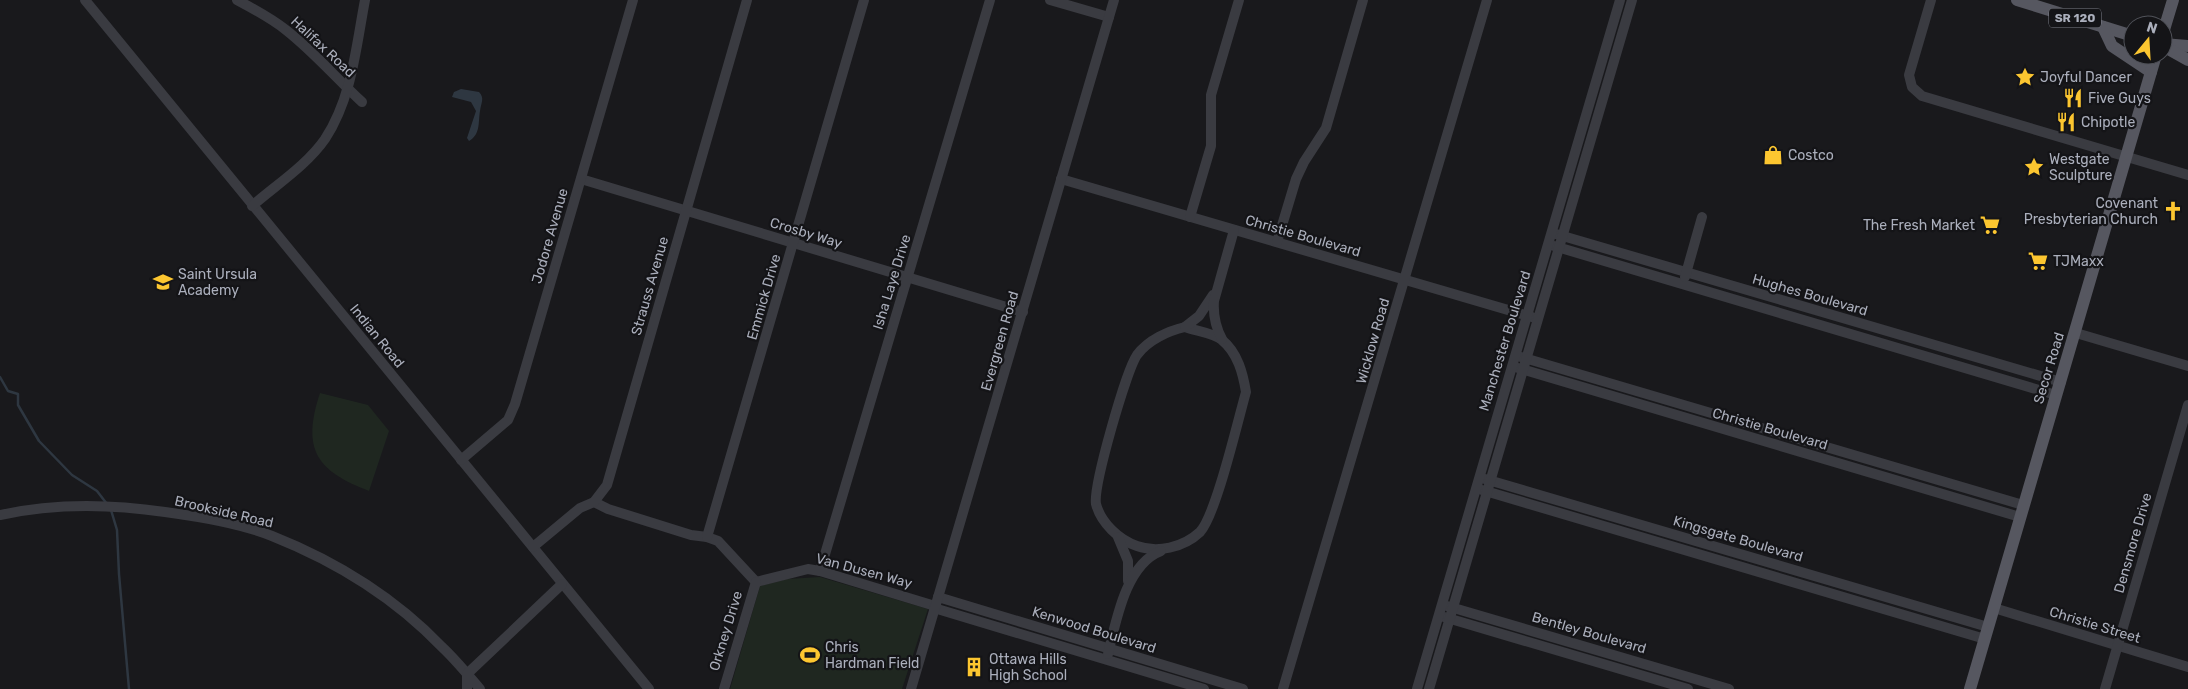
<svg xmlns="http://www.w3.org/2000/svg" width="2188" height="689" font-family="Rubik,sans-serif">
  <rect width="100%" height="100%" fill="#19191c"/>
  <g fill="#1f2720">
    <path d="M320 393 368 405 389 431 369 491C317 471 301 450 320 393Z"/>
    <path d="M820 577 928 609 902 689H730L760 586 787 579Z"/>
  </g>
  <path fill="#2e3741" d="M461 89 479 92C485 98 481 103 480 111 478 122 481 134 469 141L467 138 476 111 471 102 452 97 454 92Z"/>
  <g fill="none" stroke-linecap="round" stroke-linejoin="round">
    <g stroke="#2e3741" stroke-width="2.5">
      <path d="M0 377 8 391 18 394V405L39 441 72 475 97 491 107 504"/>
      <path d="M111 510 117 530 119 574 129 689"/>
    </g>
    <g stroke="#3a3b41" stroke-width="10">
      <path d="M85 0 649 689"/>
      <path d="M237 0C254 9 271 18 286 30 314 52 336 78 362 102"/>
      <path d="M1050 0 1109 17"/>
      <path d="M1931 0 1909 75 1912 87 1922 96 2188 175"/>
      <path d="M581 179 1023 312"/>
      <path d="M1061 179 1532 317"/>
      <path d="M252 206C276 185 307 165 325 139 352 98 356 47 365 0"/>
      <path d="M1190 217 1211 146V95L1239 0"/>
      <path d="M1556 234 2061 382"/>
      <path d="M1277 242 1296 179 1304 162 1326 128 1363 0"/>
      <path d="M1554 246 2056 395"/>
      <path d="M1685 277 1702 217"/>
      <path d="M1185 327C1196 331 1214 333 1222 340 1238 353 1243 374 1246 392 1238 420 1216 515 1200 532 1183 548 1157 553 1137 546 1119 540 1101 523 1096 504 1093 486 1126 371 1137 355 1148 340 1168 331 1185 327Z"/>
      <path d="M1185 327 1199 316 1213 295"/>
      <path d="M2076 333 2188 366"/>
      <path d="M1222 339C1215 326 1213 315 1214 301L1234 230"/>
      <path d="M1521 357 2023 505"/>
      <path d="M1518 368 2020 517"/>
      <path d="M461 460 508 420 515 404 633 0"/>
      <path d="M1485 479 1988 627"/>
      <path d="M1482 490 1985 639"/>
      <path d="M594 502 608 509 691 535 707 537 718 541 756 582"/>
      <path d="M0 515C54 503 111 504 165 512 201 517 239 523 272 536 335 561 395 598 442 647 456 660 468 675 480 689"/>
      <path d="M707 537 864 0"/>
      <path d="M1118 537 1128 561V581"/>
      <path d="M533 547 580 508 594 502 607 485 747 0"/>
      <path d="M820 571 990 0"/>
      <path d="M756 582 808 569 820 571 935 606"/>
      <path d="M938 597 1243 689"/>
      <path d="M1447 606 1729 689"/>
      <path d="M934 608 1204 689"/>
      <path d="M1994 608 2188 667"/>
      <path d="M1444 617 1688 689"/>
      <path d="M1108 654C1116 621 1126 564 1161 551"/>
      <path d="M467 689V674L562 584"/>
      <path d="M724 689 756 582"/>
      <path d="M911 689 1114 0"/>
      <path d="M1283 689 1487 0"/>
      <path d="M1417 689 1620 0"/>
      <path d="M1429 689 1632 0"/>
      <path d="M2105 689 2188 405"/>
    </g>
    <g stroke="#565760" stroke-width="12">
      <path d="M2017 0 2133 36"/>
      <path d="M2103 27 2112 46 2151 72"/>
      <path d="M2163 33 2173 0"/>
      <path d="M2163 44 2188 46"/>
      <path d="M2163 46 2188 60"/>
      <path d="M1970 689 2156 55"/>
    </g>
  </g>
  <defs>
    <symbol id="sight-bare" viewBox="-9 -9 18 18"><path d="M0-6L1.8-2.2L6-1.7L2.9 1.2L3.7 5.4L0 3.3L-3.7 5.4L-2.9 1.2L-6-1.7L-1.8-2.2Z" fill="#fcc630" stroke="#141417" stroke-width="2.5" paint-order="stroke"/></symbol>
    <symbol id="restaurant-bare" viewBox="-9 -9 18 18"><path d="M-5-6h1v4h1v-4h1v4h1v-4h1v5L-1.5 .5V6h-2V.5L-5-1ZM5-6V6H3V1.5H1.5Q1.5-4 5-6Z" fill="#fcc630" stroke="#141417" stroke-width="2.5" paint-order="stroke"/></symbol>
    <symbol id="shop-bare" viewBox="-9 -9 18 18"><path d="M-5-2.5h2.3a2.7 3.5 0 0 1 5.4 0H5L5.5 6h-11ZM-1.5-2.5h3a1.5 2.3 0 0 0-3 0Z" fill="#fcc630" stroke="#141417" stroke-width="2.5" paint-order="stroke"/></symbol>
    <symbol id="church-bare" viewBox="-9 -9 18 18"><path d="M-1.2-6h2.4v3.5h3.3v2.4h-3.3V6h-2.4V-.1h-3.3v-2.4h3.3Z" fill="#fcc630" stroke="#141417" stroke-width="2.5" paint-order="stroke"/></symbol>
    <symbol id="supermarket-bare" viewBox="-9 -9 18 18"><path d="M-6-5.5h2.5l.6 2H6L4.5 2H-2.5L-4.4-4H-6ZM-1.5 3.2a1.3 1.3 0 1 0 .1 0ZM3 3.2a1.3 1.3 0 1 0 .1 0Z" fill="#fcc630" stroke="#141417" stroke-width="2.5" paint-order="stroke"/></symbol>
    <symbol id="school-bare" viewBox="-9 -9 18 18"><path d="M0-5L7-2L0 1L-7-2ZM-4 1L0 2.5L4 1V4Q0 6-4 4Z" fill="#fcc630" stroke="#141417" stroke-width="2.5" paint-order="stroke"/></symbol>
    <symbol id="stadium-bare" viewBox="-9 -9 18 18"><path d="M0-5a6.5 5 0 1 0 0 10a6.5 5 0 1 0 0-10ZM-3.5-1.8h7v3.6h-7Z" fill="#fcc630" stroke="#141417" stroke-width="2.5" paint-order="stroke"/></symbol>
    <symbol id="building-bare" viewBox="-9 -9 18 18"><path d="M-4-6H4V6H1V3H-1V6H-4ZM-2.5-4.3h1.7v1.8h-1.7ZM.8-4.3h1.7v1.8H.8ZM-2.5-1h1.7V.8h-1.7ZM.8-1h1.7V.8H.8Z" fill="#fcc630" stroke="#141417" stroke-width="2.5" paint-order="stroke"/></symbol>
  </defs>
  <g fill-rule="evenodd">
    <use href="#sight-bare" x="2011" y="63" width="28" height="28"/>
    <use href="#restaurant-bare" x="2059" y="84" width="28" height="28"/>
    <use href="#restaurant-bare" x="2052" y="108" width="28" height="28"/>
    <use href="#shop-bare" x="1759" y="141" width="28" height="28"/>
    <use href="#sight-bare" x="2020" y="153" width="28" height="28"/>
    <use href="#church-bare" x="2159" y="197" width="28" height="28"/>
    <use href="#supermarket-bare" x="1976" y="211" width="28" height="28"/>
    <use href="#supermarket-bare" x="2024" y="247" width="28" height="28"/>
    <use href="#school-bare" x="149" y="268" width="28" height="28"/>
    <use href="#stadium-bare" x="796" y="641" width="28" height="28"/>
    <use href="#building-bare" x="960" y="653" width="28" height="28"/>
  </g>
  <g text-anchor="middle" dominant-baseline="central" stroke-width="4.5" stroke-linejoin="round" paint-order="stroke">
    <rect fill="#141417" stroke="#7e808a" stroke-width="1" x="2049" y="8.5" width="52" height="19" rx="4"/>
    <g font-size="12" font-weight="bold" fill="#abafbc">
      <text x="2075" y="18">SR 120</text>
    </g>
    <g font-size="14" fill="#abafbc" stroke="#141417">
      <text transform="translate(323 47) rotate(43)">Halifax Road</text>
      <text transform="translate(806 233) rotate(17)">Crosby Way</text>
      <text transform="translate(550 236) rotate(-74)">Jodore Avenue</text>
      <text transform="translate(1303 236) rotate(16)">Christie Boulevard</text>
      <text transform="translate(892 282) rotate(-73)">Isha Laye Drive</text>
      <text transform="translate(650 286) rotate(-74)">Strauss Avenue</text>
      <text transform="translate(1810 295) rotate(16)">Hughes Boulevard</text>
      <text transform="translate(764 297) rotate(-74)">Emmick Drive</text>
      <text transform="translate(377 336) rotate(51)">Indian Road</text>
      <text transform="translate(1000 341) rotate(-74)">Evergreen Road</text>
      <text transform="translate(1373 341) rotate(-74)">Wicklow Road</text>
      <text transform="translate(1505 341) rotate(-73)">Manchester Boulevard</text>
      <text transform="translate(2049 368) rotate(-73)">Secor Road</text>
      <text transform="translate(1770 429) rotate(16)">Christie Boulevard</text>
      <text transform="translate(224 512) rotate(13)">Brookside Road</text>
      <text transform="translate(1738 539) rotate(16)">Kingsgate Boulevard</text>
      <text transform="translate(2133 543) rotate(-74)">Densmore Drive</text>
      <text transform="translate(864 571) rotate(15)">Van Dusen Way</text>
      <text transform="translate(2095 625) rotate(17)">Christie Street</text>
      <text transform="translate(1094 630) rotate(17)">Kenwood Boulevard</text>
      <text transform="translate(726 631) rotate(-73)">Orkney Drive</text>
      <text transform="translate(1589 633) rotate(16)">Bentley Boulevard</text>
    </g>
    <g font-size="14" fill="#abafbc" stroke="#141417" text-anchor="start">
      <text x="2040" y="77">Joyful Dancer</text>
      <text x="2088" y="98">Five Guys</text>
      <text x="2081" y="122">Chipotle</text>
      <text x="1788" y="155">Costco</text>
      <text x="2049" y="159">Westgate<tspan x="2049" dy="16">Sculpture</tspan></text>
      <text x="2158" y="203" text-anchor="end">Covenant<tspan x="2158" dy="16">Presbyterian Church</tspan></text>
      <text x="1975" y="225" text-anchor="end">The Fresh Market</text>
      <text x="2053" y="261">TJMaxx</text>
      <text x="178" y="274">Saint Ursula<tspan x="178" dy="16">Academy</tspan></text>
      <text x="825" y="647">Chris<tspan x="825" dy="16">Hardman Field</tspan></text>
      <text x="989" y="659">Ottawa Hills<tspan x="989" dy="16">High School</tspan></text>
    </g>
  </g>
  <g transform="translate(2148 40) rotate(18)"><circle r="24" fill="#141417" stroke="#505259"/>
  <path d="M0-4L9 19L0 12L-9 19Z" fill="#fcc630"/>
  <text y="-8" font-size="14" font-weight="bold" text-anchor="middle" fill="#abafbc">N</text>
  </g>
</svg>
